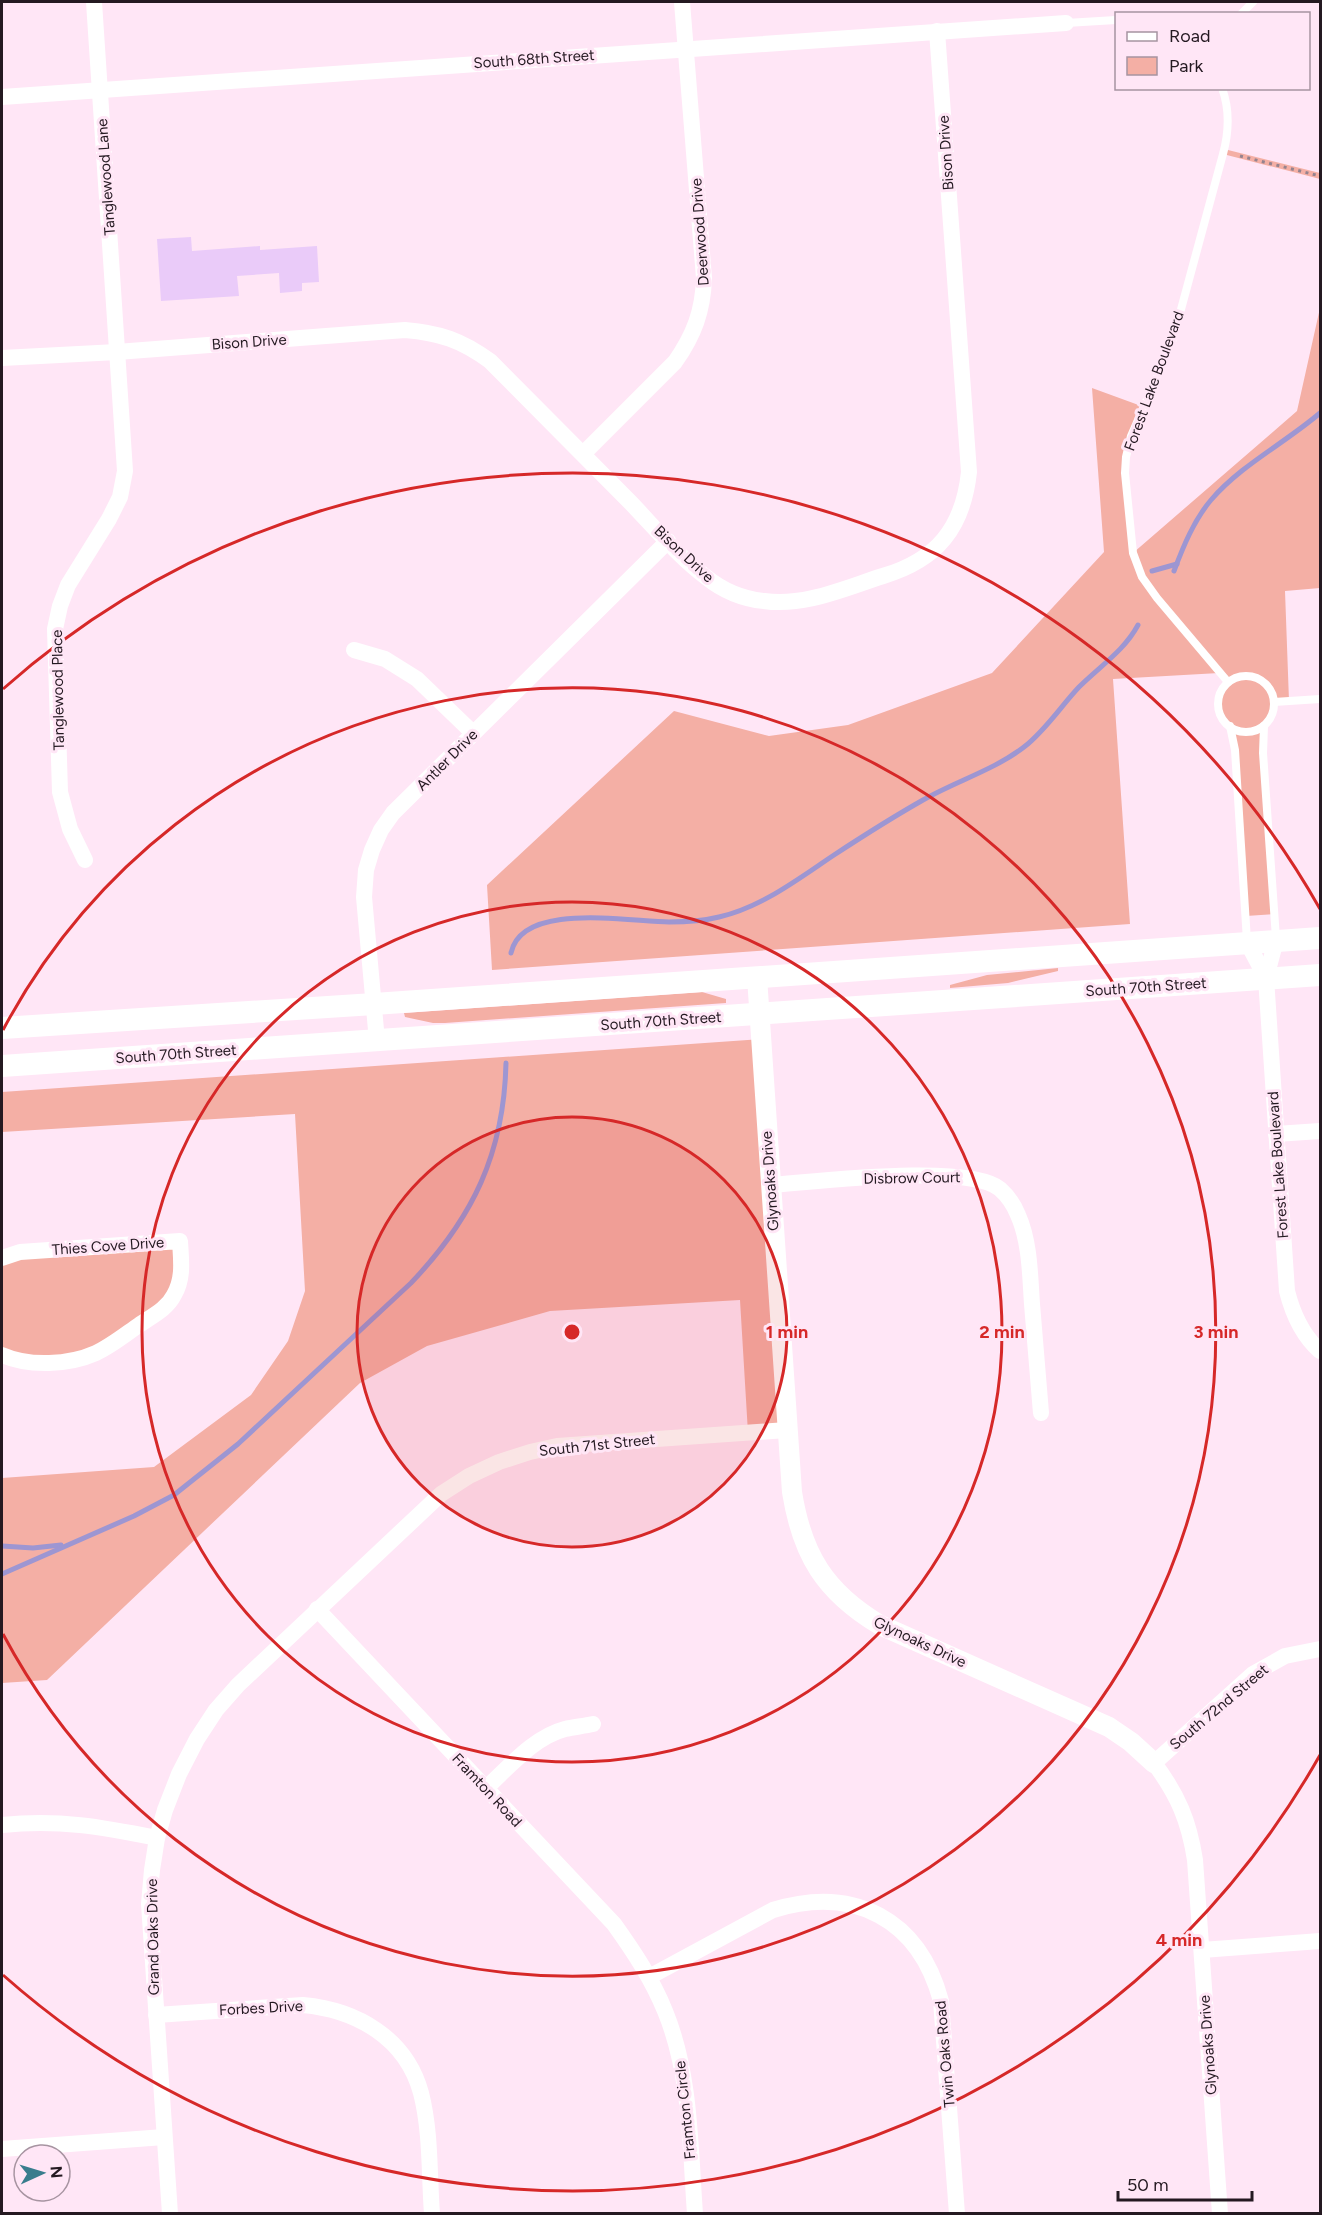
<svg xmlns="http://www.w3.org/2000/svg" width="1322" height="2215" font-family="Figtree,sans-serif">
  <rect width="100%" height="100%" fill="#ffe6f6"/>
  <g fill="#f4afa5">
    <path d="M1224 149 1320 173V179L1223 154Z"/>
    <path d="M1320 308V588L1285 591 1289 701 1275 702 1272 715 1264 726 1274 914 1246 916 1230 727C1216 713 1215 697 1228 682L1219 673 1113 679 1130 924 492 970 487 885 674 711 769 736 848 725 992 673 1104 552 1092 388 1144 407 1126 457 1133 553 1297 411Z"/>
    <path d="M1058 968V971L1008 983 950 988V985L987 975Z"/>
    <path d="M702 992 726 999V1003L445 1023H433L405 1017 404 1013Z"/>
    <path d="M762 1039 787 1430 748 1433 740 1300 550 1311 427 1346 360 1383 47 1680 2 1683V1478L154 1467 251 1395 288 1341 305 1291 295 1114 2 1132V1092Z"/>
    <path d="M180 1241 173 1298 82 1358 2 1355V1258Z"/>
  </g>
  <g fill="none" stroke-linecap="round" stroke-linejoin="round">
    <g stroke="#9d96d2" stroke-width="5">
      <path d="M1152 571 1177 564"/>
      <path d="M1174 571C1183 547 1194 520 1211 500 1241 465 1285 443 1320 413"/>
      <path d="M511 953C522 901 630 922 669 922 686 922 703 921 719 917 762 907 798 879 834 855 863 836 893 817 923 800 956 781 994 770 1024 747 1045 731 1061 706 1079 687 1100 666 1124 651 1138 625"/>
      <path d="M2 1546 33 1548 61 1545"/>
      <path d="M2 1574 134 1516 174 1495 238 1444 411 1283C473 1218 504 1153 506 1063"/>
    </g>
  </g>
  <path fill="#eacbf9" d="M191 237 192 251 260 246V250L317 246 319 282 302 283V291L280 293 279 273 237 276 239 296 161 301 157 239Z"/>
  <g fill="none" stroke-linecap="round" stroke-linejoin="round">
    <path stroke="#95838f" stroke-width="3" stroke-dasharray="3 4.5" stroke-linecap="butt" d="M1240 156 1320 176"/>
    <g stroke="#fff" stroke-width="8">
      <path d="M1241 14 1253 2"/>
      <path d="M1066 23 1116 20"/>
      <path d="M1222 88C1230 110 1229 132 1223 154L1173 339 1131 436 1126 457 1125 473 1133 553 1142 577 1157 598 1228 682"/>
      <circle cx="1246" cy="704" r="28"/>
      <path d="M1274 702 1320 699"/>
      <path d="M1230 726 1235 750 1247 941"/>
      <path d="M1264 726 1263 753 1276 938"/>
    </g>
    <g stroke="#fff" stroke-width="16">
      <path d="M2 97 1066 23"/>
      <path d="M2 358 117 352 405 330C440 333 461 340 490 361 537 408 584 456 631 503 654 527 680 558 706 577 722 590 743 599 764 601 804 607 845 588 883 576 937 560 963 528 969 472L937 31"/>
      <path d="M583 454 675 362C694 335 703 311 704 278L682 2"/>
      <path d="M354 650 385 659 417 679 473 733"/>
      <path d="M85 860 70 829 60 792 55 629 60 606 68 585 109 519 120 497 125 471 94 2"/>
      <path d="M1276 940 1266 978 1287 1291C1293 1315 1302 1335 1320 1351"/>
      <path d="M1247 942 1266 978"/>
      <path d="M377 1041 364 897 366 870 372 850 381 830 393 813 668 541"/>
      <path d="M1276 1134 1320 1131"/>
      <path d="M771 1185C814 1182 970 1163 1000 1189 1008 1196 1014 1205 1018 1215 1030 1242 1030 1275 1032 1304 1035 1341 1038 1377 1041 1413"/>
      <path d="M2 1258 20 1252 180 1241C181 1260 184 1278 174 1295 167 1309 152 1316 139 1325 126 1334 111 1346 96 1353 69 1365 29 1367 2 1355"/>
      <path d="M317 1609 614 1924C634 1952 652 1979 665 2011 691 2074 690 2146 695 2214"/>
      <path d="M486 1788C509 1767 534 1737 565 1729 574 1727 584 1726 593 1724"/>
      <path d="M2 1825C59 1819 102 1827 157 1838"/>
      <path d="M1202 1950 1320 1941"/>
      <path d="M649 1977 773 1910C854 1885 919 1919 941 2001L957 2214"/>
      <path d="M156 2015 303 2005C357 2010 406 2038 421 2093 431 2132 429 2174 432 2214"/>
      <path d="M2 2149 164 2137"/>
      <path d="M170 2214 149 1904 152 1870 157 1838 165 1810 179 1774 197 1739 216 1710 238 1685 441 1494 469 1476 499 1462 530 1452 557 1446 787 1430"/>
      <path d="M1220 2214 1195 1860C1189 1821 1178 1795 1154 1763L1253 1674 1285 1656 1320 1649"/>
    </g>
    <path stroke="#fff" stroke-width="20" d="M757 977 792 1492C802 1555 825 1592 880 1625L1109 1727 1131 1742 1154 1763"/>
    <g stroke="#fff" stroke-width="22">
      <path d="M2 1028 374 1004 1320 938"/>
      <path d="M2 1066 1320 975"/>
    </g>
  </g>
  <circle cx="572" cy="1332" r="215" fill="#d62828" fill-opacity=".12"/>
  <g fill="none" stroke="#d62828" stroke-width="3">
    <circle cx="572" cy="1332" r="215"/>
    <circle cx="572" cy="1332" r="430"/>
    <path d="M3 1030A644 644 0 1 1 3 1634"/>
    <path d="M1320 1755A859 859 0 0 1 3 1975M3 689A859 859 0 0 1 1320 909"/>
  </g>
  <g text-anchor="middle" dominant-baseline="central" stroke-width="6" stroke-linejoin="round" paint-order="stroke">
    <g font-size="15" fill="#241921" stroke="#ffe6f6">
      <text transform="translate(534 59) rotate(-4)">South 68th Street</text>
      <text transform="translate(946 153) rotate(-94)">Bison Drive</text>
      <text transform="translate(106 177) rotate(-94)">Tanglewood Lane</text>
      <text transform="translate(700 232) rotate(-94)">Deerwood Drive</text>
      <text transform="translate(249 342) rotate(-4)">Bison Drive</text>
      <text transform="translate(1154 381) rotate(-70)">Forest Lake Boulevard</text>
      <text transform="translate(684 554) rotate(43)">Bison Drive</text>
      <text transform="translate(58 690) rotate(-91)">Tanglewood Place</text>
      <text transform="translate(447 760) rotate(-45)">Antler Drive</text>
      <text transform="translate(1146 987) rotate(-4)">South 70th Street</text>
      <text transform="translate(661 1021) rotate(-4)">South 70th Street</text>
      <text transform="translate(176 1054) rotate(-4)">South 70th Street</text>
      <text transform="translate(1278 1165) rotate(-94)">Forest Lake Boulevard</text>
      <text transform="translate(912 1178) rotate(-1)">Disbrow Court</text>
      <text transform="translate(770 1181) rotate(-94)">Glynoaks Drive</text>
      <text transform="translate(108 1246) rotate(-4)">Thies Cove Drive</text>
      <text transform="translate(597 1445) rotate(-6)">South 71st Street</text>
      <text transform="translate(920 1642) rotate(25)">Glynoaks Drive</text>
      <text transform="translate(1219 1707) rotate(-40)">South 72nd Street</text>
      <text transform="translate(487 1790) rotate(47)">Framton Road</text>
      <text transform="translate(153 1937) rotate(-91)">Grand Oaks Drive</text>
      <text transform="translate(261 2008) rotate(-3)">Forbes Drive</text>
      <text transform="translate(1208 2045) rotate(-94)">Glynoaks Drive</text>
      <text transform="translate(945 2054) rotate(-95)">Twin Oaks Road</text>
      <text transform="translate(685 2110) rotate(-96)">Framton Circle</text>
    </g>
  </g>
  <circle cx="572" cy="1332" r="9" fill="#d62828" stroke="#ffe6f6" stroke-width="3"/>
  <g font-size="18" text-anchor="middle" font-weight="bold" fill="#d62828" stroke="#ffe6f6" stroke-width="6" stroke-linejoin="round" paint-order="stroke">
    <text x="787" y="1338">1 min</text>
    <text x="1002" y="1338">2 min</text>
    <text x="1216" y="1338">3 min</text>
    <text x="1179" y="1946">4 min</text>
  </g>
  <rect width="1322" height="2215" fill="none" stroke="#241921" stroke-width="6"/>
  <rect x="1115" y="12" width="195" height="78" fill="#ffe6f6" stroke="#a794a1" stroke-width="1.5"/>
  <rect x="1127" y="32" width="30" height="9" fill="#ffffff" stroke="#a794a1" stroke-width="1.5"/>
  <text x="1169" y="42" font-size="18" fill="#241921">Road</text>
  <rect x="1127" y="57" width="30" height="18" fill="#f4afa5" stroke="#a794a1" stroke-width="1.5"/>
  <text x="1169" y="72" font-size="18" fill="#241921">Park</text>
  <g transform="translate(42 2173) rotate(86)"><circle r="28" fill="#ffe6f6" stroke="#a794a1" stroke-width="1.5"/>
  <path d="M0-4.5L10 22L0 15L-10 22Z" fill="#397d8d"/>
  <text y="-9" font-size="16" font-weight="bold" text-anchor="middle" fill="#241921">N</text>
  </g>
  <path d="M1118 2191v9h134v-9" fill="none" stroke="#241921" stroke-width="3"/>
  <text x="1127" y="2191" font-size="18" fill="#241921" stroke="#ffe6f6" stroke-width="4.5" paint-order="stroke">50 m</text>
</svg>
